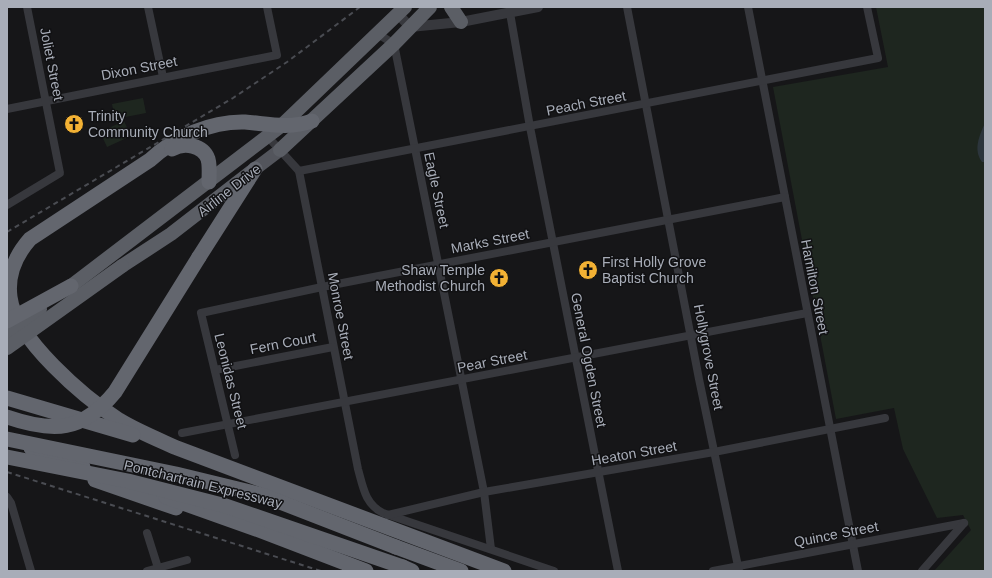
<svg xmlns="http://www.w3.org/2000/svg" width="992" height="578" font-family="Helvetica,sans-serif">
  <rect width="100%" height="100%" fill="#161618"/>
  <g fill="#1e261f">
    <path d="M876 7H985V571H934L971 530 963 515 937 518 903 449 894 408 836 419 773 87 888 67Z"/>
    <path d="M143 98 146 113 115 119 112 104Z"/>
    <path d="M124 121 131 136 107 147 100 132Z"/>
  </g>
  <path fill="#2c353c" d="M985 123V162H982C973 150 979 136 985 123Z"/>
  <g fill="none" stroke-linecap="round" stroke-linejoin="round">
    <g stroke="#37383d" stroke-width="8">
      <path d="M148 7 163 77"/>
      <path d="M627 7 699 379 739 571"/>
      <path d="M748 7 858 571"/>
      <path d="M510 13 530 127 618 571"/>
      <path d="M378 34 394 44 484 492 491 549"/>
      <path d="M7 109 277 55 267 7"/>
      <path d="M268 137 299 171 358 469C363 487 365 504 383 513L554 571"/>
      <path d="M299 171 878 58 867 7"/>
      <path d="M7 205 60 173 27 7"/>
      <path d="M215 370 333 347"/>
      <path d="M182 433 807 313"/>
      <path d="M235 455 201 313 322 287 785 197"/>
      <path d="M7 497 11 503 31 571"/>
      <path d="M388 515 484 492 714 452 885 418"/>
      <path d="M147 533 159 571"/>
      <path d="M147 571 187 560"/>
      <path d="M713 571 964 523"/>
      <path d="M922 571 964 523"/>
    </g>
    <path stroke="#37383d" stroke-width="10" d="M399 15 410 27 461 22 538 7"/>
    <path stroke="#53555c" stroke-width="13" d="M255 169 280 150"/>
    <g stroke="#5b5e65" stroke-width="14">
      <path d="M451 7 461 22"/>
      <path d="M280 150 394 44 430 7"/>
      <path d="M122 266 171 234 251 172"/>
      <path d="M71 286 281 126 405 7"/>
    </g>
    <g stroke="#63666e" stroke-width="15">
      <path d="M312 121C289 129 269 124 245 122 211 121 175 137 150 160L30 239C15 256 7 274 10 297 15 339 85 398 119 420 137 431 157 439 177 448L504 571"/>
      <path d="M172 149C184 142 203 145 208 159 210 166 209 175 209 182"/>
      <path d="M199 257 255 169"/>
      <path d="M7 398 133 435"/>
      <path d="M31 448 83 467"/>
      <path d="M95 480 176 508"/>
      <path d="M166 497 259 530 366 571"/>
      <path d="M396 547 461 571"/>
      <path d="M403 567 412 571"/>
    </g>
    <g stroke="#4a4c52" stroke-width="2" stroke-dasharray="5 4" stroke-linecap="butt">
      <path d="M7 232 233 98 287 62 360 7"/>
      <path d="M7 472 321 571"/>
    </g>
    <g stroke="#5b5e65" stroke-width="14">
      <path d="M7 333 40 309"/>
      <path d="M7 348 122 266"/>
    </g>
    <g stroke="#63666e" stroke-width="15">
      <path d="M7 321 71 286"/>
      <path d="M7 417C54 433 82 432 115 392L199 257"/>
      <path d="M7 439 176 474 262 495 396 547"/>
      <path d="M7 457 128 481 226 506 403 567"/>
    </g>
  </g>
  <defs>
    <symbol id="church-disc" viewBox="-11 -11 22 22"><circle r="9.5" fill="#f2b134" stroke="#111113"/><path d="M-1.2-6h2.4v3.5h3.3v2.4h-3.3V6h-2.4V-.1h-3.3v-2.4h3.3Z" fill="#111"/></symbol>
  </defs>
  <g fill-rule="evenodd">
    <use href="#church-disc" x="63" y="113" width="22" height="22"/>
    <use href="#church-disc" x="577" y="259" width="22" height="22"/>
    <use href="#church-disc" x="488" y="267" width="22" height="22"/>
  </g>
  <g text-anchor="middle" dominant-baseline="central" stroke-width="3" stroke-linejoin="round" paint-order="stroke">
    <g font-size="14" fill="#a8adb8" stroke="#111113">
      <text transform="translate(52 64) rotate(79)">Joliet Street</text>
      <text transform="translate(139 68) rotate(-11)">Dixon Street</text>
      <text transform="translate(586 103) rotate(-11)">Peach Street</text>
      <text transform="translate(229 190) rotate(-38)">Airline Drive</text>
      <text transform="translate(437 190) rotate(78)">Eagle Street</text>
      <text transform="translate(490 241) rotate(-11)">Marks Street</text>
      <text transform="translate(815 287) rotate(79)">Hamilton Street</text>
      <text transform="translate(341 316) rotate(79)">Monroe Street</text>
      <text transform="translate(283 343) rotate(-11)">Fern Court</text>
      <text transform="translate(709 357) rotate(79)">Hollygrove Street</text>
      <text transform="translate(589 360) rotate(79)">General Ogden Street</text>
      <text transform="translate(492 361) rotate(-11)">Pear Street</text>
      <text transform="translate(231 381) rotate(76)">Leonidas Street</text>
      <text transform="translate(634 453) rotate(-10)">Heaton Street</text>
      <text transform="translate(203 484) rotate(14)">Pontchartrain Expressway</text>
      <text transform="translate(836 534) rotate(-11)">Quince Street</text>
    </g>
    <g font-size="14" fill="#a8adb8" stroke="#111113" text-anchor="start">
      <text x="88" y="116">Trinity<tspan x="88" dy="16">Community Church</tspan></text>
      <text x="602" y="262">First Holly Grove<tspan x="602" dy="16">Baptist Church</tspan></text>
      <text x="485" y="270" text-anchor="end">Shaw Temple<tspan x="485" dy="16">Methodist Church</tspan></text>
    </g>
  </g>
  <rect width="992" height="578" fill="none" stroke="#a8adb8" stroke-width="16"/>
</svg>
